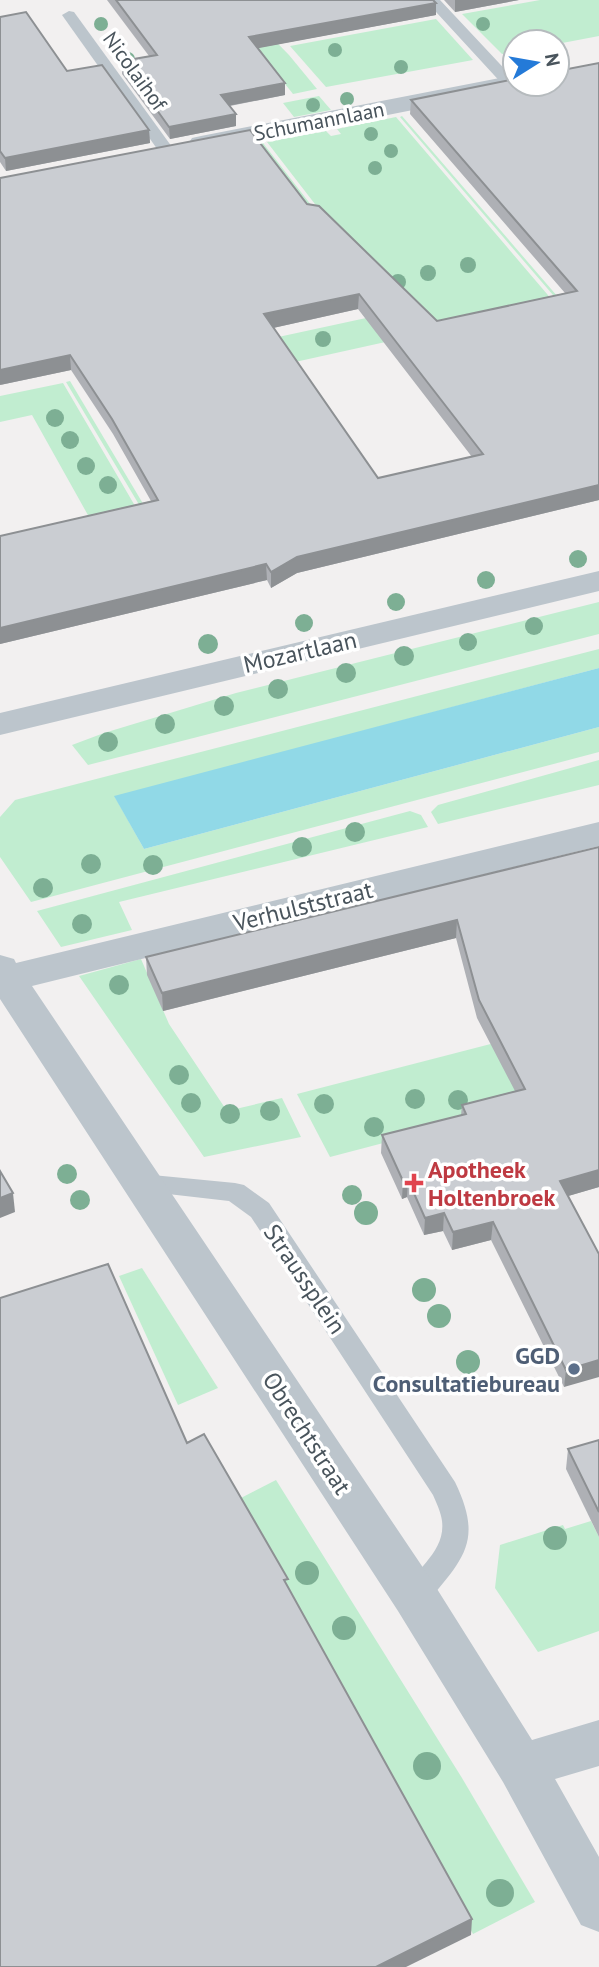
<svg xmlns="http://www.w3.org/2000/svg" width="599" height="1967" font-family="'PT Sans',sans-serif">
  <rect width="100%" height="100%" fill="#f2f0f0"/>
  <g fill="#c1edd0">
    <path d="M218 0H235L289 55 317 89 293 94Z"/>
    <path d="M540 0H599V36L557 44 515 42V52L502 54 462 14Z"/>
    <path d="M436 19 473 60 326 87 290 46Z"/>
    <path d="M319 96 331 110 294 117 283 103Z"/>
    <path d="M402 116 564 304 409 337 259 144 263 143 411 334 559 302 400 117Z"/>
    <path d="M396 117 553 301 413 331 267 142 326 131 331 136 341 134 337 129Z"/>
    <path d="M380 315 399 339 268 368 251 343Z"/>
    <path d="M70 381 198 596 194 597 66 382Z"/>
    <path d="M63 383 189 598 141 610 32 415 0 422V396Z"/>
    <path d="M599 602V634L88 765 72 745 104 733 236 693Z"/>
    <path d="M599 649V668L115 797 144 849 599 727V752L31 902 0 857V817L15 800Z"/>
    <path d="M599 760V785L438 824 431 812 438 805Z"/>
    <path d="M410 811 421 815 428 827 119 902 132 930 61 947 37 911Z"/>
    <path d="M141 959 169 1024 227 1111 282 1098 301 1137 204 1157 79 976Z"/>
    <path d="M599 1016 524 1106 330 1157 297 1094Z"/>
    <path d="M142 1268 218 1388 178 1405 119 1276Z"/>
    <path d="M276 1480 462 1778 535 1902 473 1934 237 1500Z"/>
    <path d="M591 1521 599 1537V1631L538 1652 495 1588 500 1545 563 1525 565 1529Z"/>
  </g>
  <path fill="#91d9e7" d="M599 668V727L144 849 114 796Z"/>
  <g fill="none" stroke-linecap="round" stroke-linejoin="round">
    <g fill="#bcc5cc" fill-rule="evenodd">
      <path d="M425 0H440L515 80V84H518L515 87H505Z"/>
      <path d="M69 11 74 12 172 147 174 150 172 153H160L62 15Z"/>
      <path d="M142 1174 235 1183 244 1185 269 1203 455 1482C484 1542 463 1559 425 1605L415 1608 405 1605 401 1596C413 1570 446 1553 442 1521 441 1512 436 1502 433 1495L251 1217 229 1201 133 1190 130 1183 133 1176Z"/>
    </g>
    <g fill="#bcc5cc" fill-rule="evenodd">
      <path d="M515 75V84H527L524 88 201 152 192 150 188 144 192 138 201 136Z"/>
      <path d="M599 822V846L32 986 432 1581 532 1740 599 1720V1766L555 1779 599 1857V1932L581 1925 503 1782 398 1611 0 999V955L14 959 16 963Z"/>
    </g>
    <path fill="#bcc5cc" fill-rule="evenodd" d="M599 571V591L0 735V713Z"/>
  </g>
  <g fill="#7daf94">
    <circle cx="101" cy="24" r="7"/>
    <circle cx="483" cy="24" r="7"/>
    <circle cx="335" cy="50" r="7"/>
    <circle cx="128" cy="59" r="7"/>
    <circle cx="401" cy="67" r="7"/>
    <circle cx="347" cy="99" r="7"/>
    <circle cx="313" cy="105" r="7"/>
    <circle cx="371" cy="134" r="7"/>
    <circle cx="391" cy="151" r="7"/>
    <circle cx="375" cy="168" r="7"/>
    <circle cx="468" cy="265" r="8"/>
    <circle cx="428" cy="273" r="8"/>
    <circle cx="398" cy="282" r="8"/>
    <circle cx="323" cy="339" r="8"/>
    <circle cx="55" cy="418" r="9"/>
    <circle cx="70" cy="440" r="9"/>
    <circle cx="86" cy="466" r="9"/>
    <circle cx="108" cy="485" r="9"/>
    <circle cx="578" cy="559" r="9"/>
    <circle cx="486" cy="580" r="9"/>
    <circle cx="396" cy="602" r="9"/>
    <circle cx="304" cy="623" r="9"/>
    <circle cx="534" cy="626" r="9"/>
    <circle cx="468" cy="642" r="9"/>
    <circle cx="208" cy="644" r="10"/>
    <circle cx="404" cy="656" r="10"/>
    <circle cx="346" cy="673" r="10"/>
    <circle cx="278" cy="689" r="10"/>
    <circle cx="224" cy="706" r="10"/>
    <circle cx="165" cy="724" r="10"/>
    <circle cx="108" cy="742" r="10"/>
    <circle cx="355" cy="832" r="10"/>
    <circle cx="302" cy="847" r="10"/>
    <circle cx="91" cy="864" r="10"/>
    <circle cx="153" cy="865" r="10"/>
    <circle cx="43" cy="888" r="10"/>
    <circle cx="82" cy="924" r="10"/>
    <circle cx="119" cy="985" r="10"/>
    <circle cx="179" cy="1075" r="10"/>
    <circle cx="415" cy="1099" r="10"/>
    <circle cx="458" cy="1100" r="10"/>
    <circle cx="191" cy="1103" r="10"/>
    <circle cx="324" cy="1104" r="10"/>
    <circle cx="270" cy="1111" r="10"/>
    <circle cx="230" cy="1114" r="10"/>
    <circle cx="374" cy="1127" r="10"/>
    <circle cx="67" cy="1174" r="10"/>
    <circle cx="352" cy="1195" r="10"/>
    <circle cx="80" cy="1200" r="10"/>
    <circle cx="366" cy="1213" r="12"/>
    <circle cx="424" cy="1290" r="12"/>
    <circle cx="439" cy="1316" r="12"/>
    <circle cx="468" cy="1362" r="12"/>
    <circle cx="555" cy="1538" r="12"/>
    <circle cx="307" cy="1573" r="12"/>
    <circle cx="344" cy="1628" r="12"/>
    <circle cx="427" cy="1766" r="14"/>
    <circle cx="500" cy="1893" r="14"/>
  </g>
  <g fill="#aeb0b5" fill-rule="evenodd">
    <path d="M107 0H433L436 15 257 48 285 95 230 106 236 126 170 139 122 74V61L149 56Z"/>
    <path d="M444 0H519L455 12Z"/>
    <path d="M0 17 67 71 149 130 150 143 6 171 0 162Z"/>
    <path d="M557 84 599 500 297 573 271 588 267 580 0 644V536L151 501 113 434 71 370 0 385 307 204 437 321 565 293 410 114 411 100ZM358 309 472 457 378 478 273 328Z"/>
    <path d="M599 847V1187L568 1196 599 1254 564 1387 491 1240 452 1250 443 1231 424 1235 407 1197 402 1199 381 1153 382 1135 461 1115 462 1105 515 1091 477 1018 456 938 163 1011 147 975 146 957Z"/>
    <path d="M599 1440V1537L566 1469 568 1449Z"/>
  </g>
  <g fill="#8d9093">
    <path d="M455 0H519L455 12Z"/>
    <path d="M436 3V15L249 50V37Z"/>
    <path d="M285 83V95L222 107 221 95Z"/>
    <path d="M236 114V126L170 139 169 127Z"/>
    <path d="M149 130 150 143 6 171 5 158Z"/>
    <path d="M359 294 358 309 264 330V314Z"/>
    <path d="M70 355 71 370 0 385V370Z"/>
    <path d="M599 485V500L297 573 271 588V572L297 557Z"/>
    <path d="M266 564 267 580 0 644V628Z"/>
    <path d="M457 920 456 938 163 1011 162 993Z"/>
    <path d="M599 1170V1187L558 1199 560 1181Z"/>
    <path d="M408 1180 407 1197 402 1199 403 1181Z"/>
    <path d="M13 1193 15 1212 0 1218V1198Z"/>
    <path d="M444 1213 443 1231 424 1235 425 1218Z"/>
    <path d="M493 1222 491 1240 452 1250 453 1232Z"/>
    <path d="M599 1360V1377L564 1387 566 1370Z"/>
    <path d="M472 1919 471 1935 406 1967H376Z"/>
  </g>
  <g fill="#cacdd2" stroke="#8d9093" stroke-width="2" fill-rule="evenodd">
    <path d="M116 0H433L436 3 249 37 285 83 221 95 236 114 169 127 122 61 157 55Z"/>
    <path d="M26 12 67 71 102 65 149 130 5 158 0 151V17Z"/>
    <path d="M599 63V485L297 557 271 572 266 564 0 628V536L158 500 112 419 70 355 0 370V178L250 130 307 204 319 206 437 321 577 291 411 100 515 79V84H557V71ZM359 294 483 454 378 478 264 314Z"/>
    <path d="M599 847V1170L560 1181 599 1254V1360L566 1370 493 1222 453 1232 444 1213 425 1218 408 1180 403 1181 382 1135 466 1114 462 1105 525 1089 479 1000 457 920 162 993 146 957Z"/>
    <path d="M0 1171 13 1193 0 1198Z"/>
    <path d="M108 1264 187 1443 204 1434 288 1579 284 1580 472 1919 376 1967H0V1298Z"/>
    <path d="M599 1440V1512L568 1449Z"/>
  </g>
  <path fill="#e0444e" stroke="#fff" stroke-width="2.5" d="M410.5 1172.5h7v7h7v7h-7v7h-7v-7h-7v-7h7z"/>
  <circle fill="#5c6f8a" stroke="#fff" stroke-width="2.5" cx="574" cy="1369" r="7"/>
  <g text-anchor="middle" dominant-baseline="central" stroke-width="7" stroke-linejoin="round" paint-order="stroke">
    <g font-size="21" fill="#49545c" stroke="#fff">
      <text transform="translate(135 71) rotate(54)">Nicolaihof</text>
      <text transform="translate(319 121) rotate(-11)">Schumannlaan</text>
    </g>
    <g font-size="24" fill="#49545c" stroke="#fff">
      <text transform="translate(300 652) rotate(-13)">Mozartlaan</text>
      <text transform="translate(303 906) rotate(-14)">Verhulststraat</text>
      <text transform="translate(305 1279) rotate(56)">Straussplein</text>
      <text transform="translate(307 1433) rotate(57)">Obrechtstraat</text>
    </g>
    <g font-size="24" font-weight="bold" fill="#be3a42" stroke="#fff" text-anchor="start">
      <text x="428" y="1169">Apotheek<tspan x="428" dy="28">Holtenbroek</tspan></text>
    </g>
    <g font-size="24" font-weight="bold" fill="#4e5e75" stroke="#fff" text-anchor="end">
      <text x="560" y="1355">GGD<tspan x="560" dy="28">Consultatiebureau</tspan></text>
    </g>
  </g>
  <g transform="translate(536 63) rotate(79)"><circle r="33" fill="#ffffff" stroke="#b6bbbe" stroke-width="2"/>
  <path d="M0-5L12 26L0 18L-12 26Z" fill="#247ad8"/>
  <text y="-10" font-size="19" font-weight="bold" text-anchor="middle" fill="#49545c">N</text>
  </g>
</svg>
